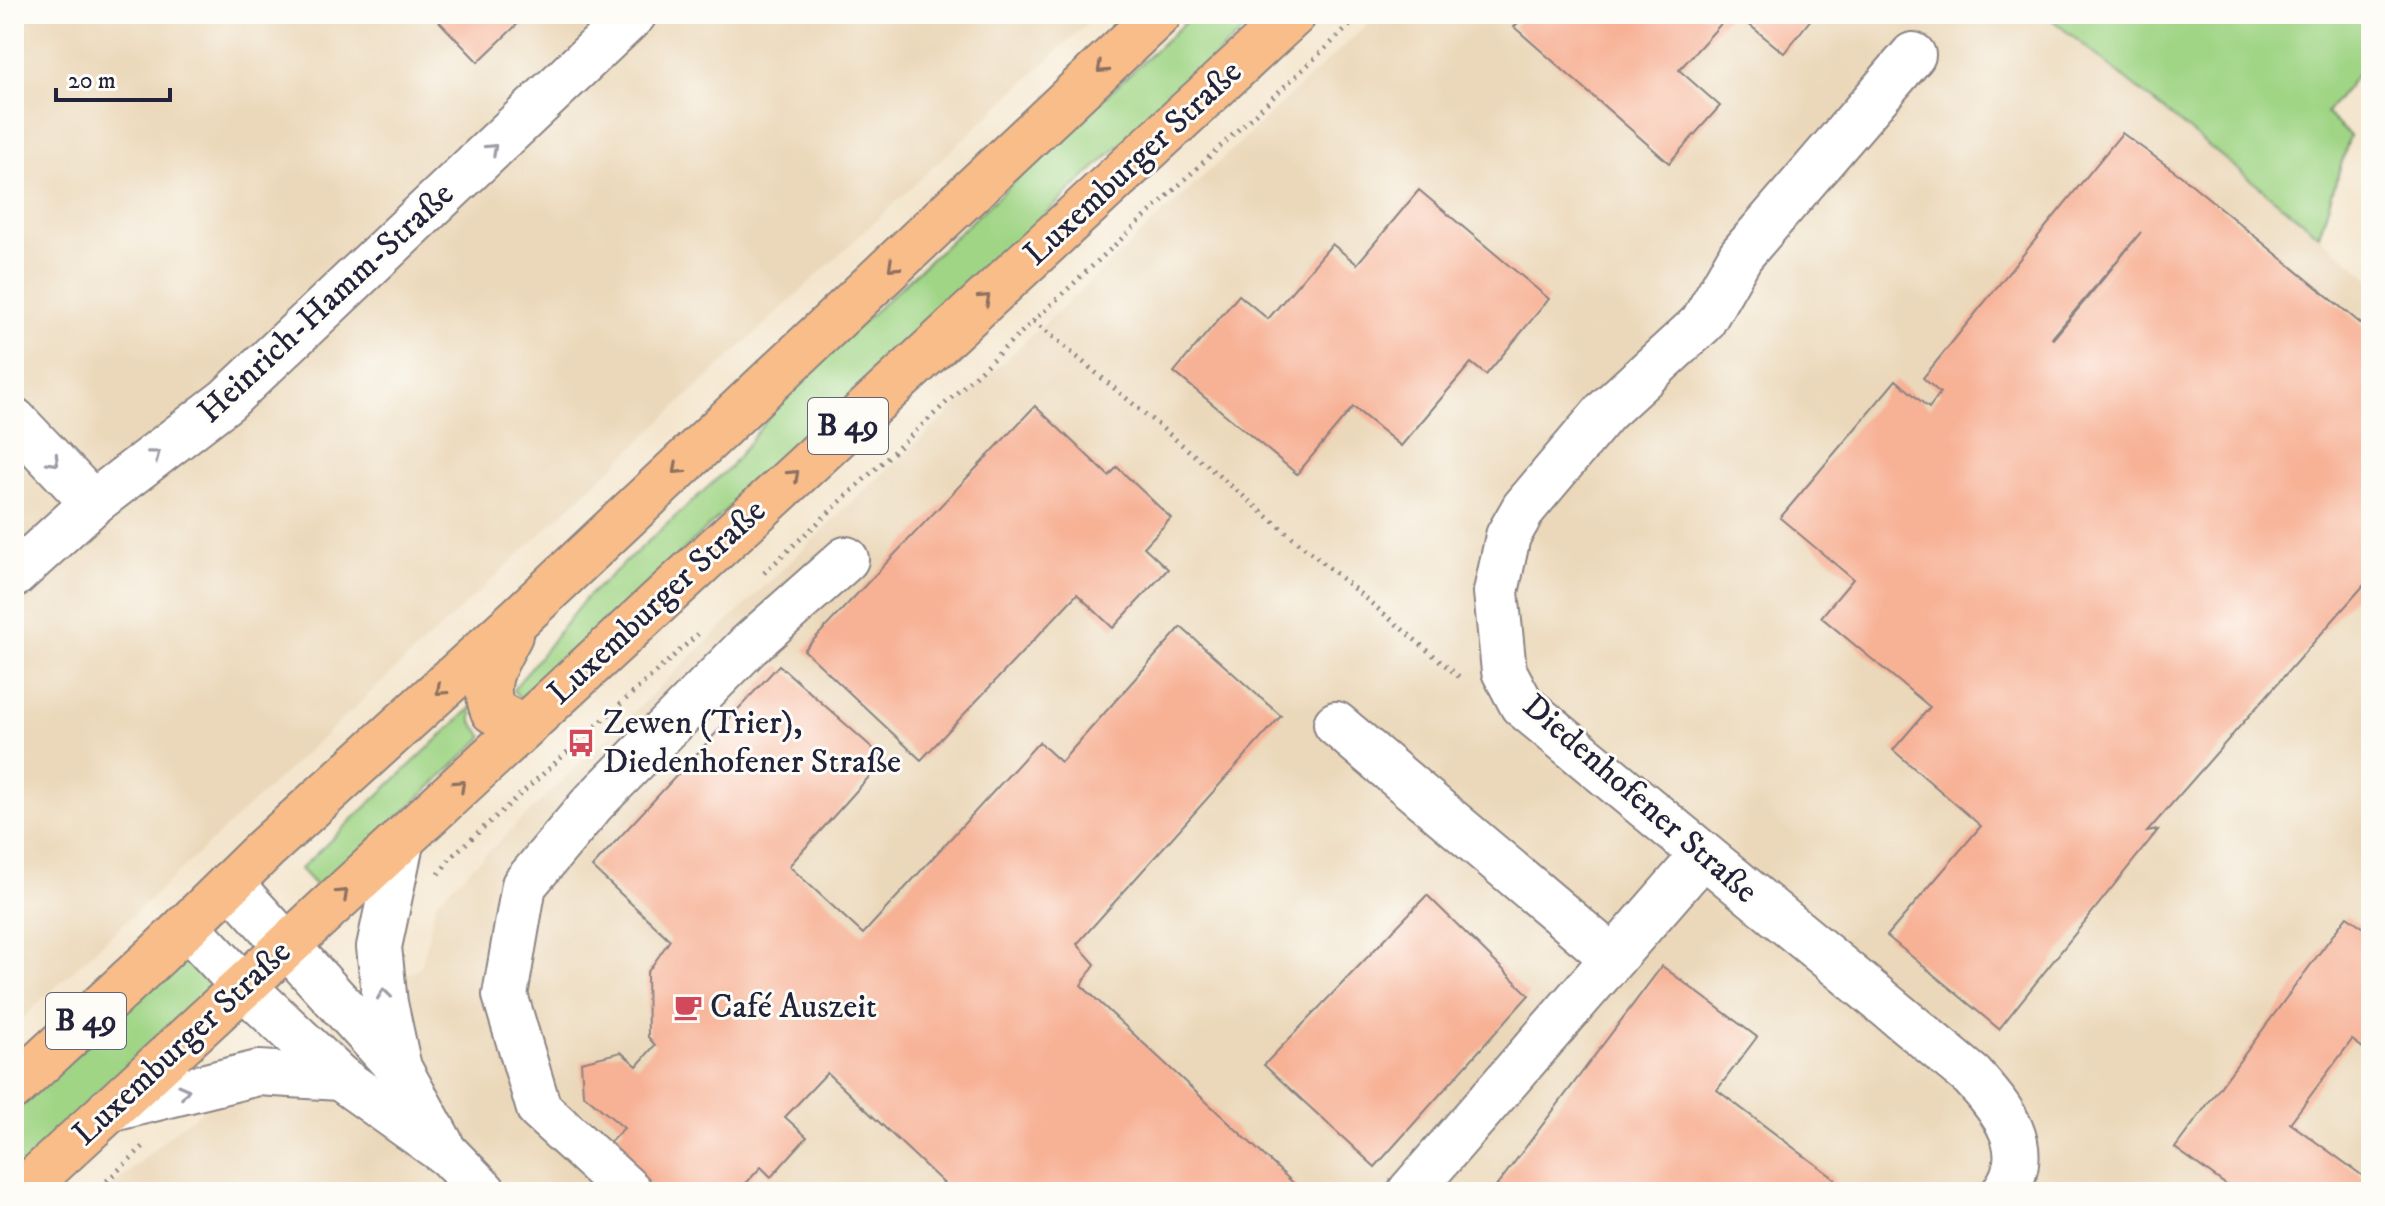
<svg xmlns="http://www.w3.org/2000/svg" width="2385" height="1206" font-family="'IM FELL DW Pica',serif">
  <rect width="100%" height="100%" fill="#fdfcf7"/>
  <filter id="ink" filterUnits="userSpaceOnUse"><feTurbulence type="fractalNoise" baseFrequency=".0125" numOctaves="2"/><feDisplacementMap in="SourceGraphic" scale="16" xChannelSelector="R" yChannelSelector="G"/><feConvolveMatrix kernelMatrix="1 2 1 2 8 2 1 2 1" color-interpolation-filters="sRGB"/></filter>
  <filter id="wash" filterUnits="userSpaceOnUse"><feTurbulence type="fractalNoise" baseFrequency=".006" numOctaves="4" result="noise"/><feDisplacementMap in="SourceGraphic" scale="32" xChannelSelector="R" yChannelSelector="G"/><feGaussianBlur stdDeviation="1.8" result="paint"/><feColorMatrix in="noise" values="0 0 0 0 0 0 0 0 0 0 0 0 0 0 0 0 0 1.4 0 .05"/><feComposite in="paint" operator="in"/></filter>
  <g filter="url(#wash)">
    <rect width="100%" height="100%" fill="#f4e6ce"/>
    <g fill="#ebd8ba">
      <path d="M14 14H1097L14 1026Z"/>
      <path d="M1378 14H2045L2371 279V1192H106L183 1124 422 965 436 902 845 509Z"/>
    </g>
    <g fill="#a0d586" stroke="#617c60" stroke-width="2">
      <path d="M1194 14H1261L521 701 513 690 586 598 730 467 790 390Z"/>
      <path d="M2045 14H2371V58L2326 113 2350 136 2319 235Z"/>
      <path d="M472 707V722L484 737 320 890 300 869Z"/>
      <path d="M186 959 200 960 215 988 14 1177V1112L163 975Z"/>
    </g>
    <g id="blocks">
      <g fill="#f7b195" fill-rule="evenodd">
        <path d="M432 14H528L478 62Z"/>
        <path d="M1526 14H1730L1679 70 1720 106 1669 163 1514 27Z"/>
        <path d="M1736 14H1815L1784 53Z"/>
        <path d="M2122 133 2184 178 2371 332V350L2365 359 2371 365V577L2147 832 2158 830 1999 1029 1887 936 1981 826 1893 750 1930 707 1821 617 1853 579 1780 518 1896 380 1929 408 1940 393 1923 378ZM2141 232 2109 272 2053 339 2052 338Z"/>
        <path d="M1419 190 1549 299 1486 375 1471 363 1401 446 1353 407 1297 474 1174 372 1239 295 1268 319 1332 244 1357 264Z"/>
        <path d="M1035 406 1109 476 1117 467 1171 518 1144 547 1168 569 1113 628 1077 594 921 760 804 650Z"/>
        <path d="M1181 627 1281 716 1077 944 1095 964 1081 985 1303 1192H953L827 1073 785 1117 807 1137 771 1177 761 1167 738 1192H646L601 1151 624 1128 583 1094 581 1062 621 1052 637 1066 655 1045 648 1037 647 973 670 940 592 867 779 665 885 759 789 866 863 934 1039 742 1061 762Z"/>
        <path d="M1427 895 1529 995 1375 1167 1264 1065Z"/>
        <path d="M2347 916 2371 933V1054L2352 1040 2290 1123 2367 1179 2371 1175V1192H2236L2175 1148Z"/>
        <path d="M1662 966 1757 1037 1717 1090 1835 1179 1826 1192H1492Z"/>
      </g>
    </g>
  </g>
  <g filter="url(#ink)">
    <use href="#blocks" fill-opacity="0" stroke="#8b8484" stroke-width="2"/>
    <g fill="none" stroke-linecap="round" stroke-linejoin="round">
      <defs>
        <g id="minor">
          <path d="M1913 55 1741 255 1702 323 1605 412 1524 508 1508 536 1496 592 1504 671 1522 705 1972 1076C2002 1109 2035 1148 2004 1192"/>
          <path d="M14 420 93 503"/>
          <path d="M14 575 93 503 227 400 634 14"/>
          <path d="M1336 724 1613 958"/>
          <path d="M230 883 400 1070 441 1144"/>
          <path d="M187 926 244 987 340 1078 448 1155 484 1192"/>
          <path d="M399 1068 385 1003 379 947 402 839"/>
          <path d="M109 1110 258 1073 340 1078"/>
          <path d="M630 1192 539 1109 505 995 524 885 592 804 748 646 846 559"/>
          <path d="M1410 1192 1703 855"/>
        </g>
        <g id="major">
          <path d="M510 635C497 660 481 682 493 711L522 727"/>
          <path d="M14 1087 158 954 265 849 519 618 1159 14"/>
          <path d="M21 1192 1294 14"/>
        </g>
      </defs>
      <use href="#minor" stroke="#8b8484" stroke-width="48"/>
      <use href="#major" stroke="#8b8484" stroke-width="48"/>
      <g stroke="#8b8484" stroke-width="5" stroke-dasharray="2 6" stroke-linecap="butt">
        <path d="M1034 321 1463 680"/>
        <path d="M764 573 1362 14"/>
        <path d="M439 874 451 857 698 634"/>
        <path d="M95 1192 146 1144"/>
      </g>
      <use href="#minor" stroke="#fff" stroke-width="44"/>
      <use href="#major" stroke="#f8bd88" stroke-width="44"/>
    </g>
    <defs><path id="oneway-chevron" d="M-2-3.5L2.5 0L-2 3.5" fill="none" stroke-width="1.6" stroke-linecap="round" stroke-linejoin="round" transform="scale(2)"/></defs>
    <g stroke="#8d7062">
      <use href="#oneway-chevron" transform="translate(1102 68) rotate(137)"/>
      <use href="#oneway-chevron" transform="translate(893 266) rotate(137)"/>
      <use href="#oneway-chevron" transform="translate(985 299) rotate(-43)"/>
      <use href="#oneway-chevron" transform="translate(678 469) rotate(137)"/>
      <use href="#oneway-chevron" transform="translate(794 475) rotate(-43)"/>
      <use href="#oneway-chevron" transform="translate(441 690) rotate(138)"/>
      <use href="#oneway-chevron" transform="translate(460 785) rotate(-43)"/>
      <use href="#oneway-chevron" transform="translate(343 894) rotate(-43)"/>
    </g>
    <g stroke="#9c9ca7">
      <use href="#oneway-chevron" transform="translate(492 149) rotate(-43)"/>
      <use href="#oneway-chevron" transform="translate(155 455) rotate(-37)"/>
      <use href="#oneway-chevron" transform="translate(54 461) rotate(46)"/>
      <use href="#oneway-chevron" transform="translate(384 994) rotate(-97)"/>
      <use href="#oneway-chevron" transform="translate(184 1091) rotate(-14)"/>
    </g>
  </g>
  <defs>
    <symbol id="bus-bare" viewBox="-9 -9 18 18"><path d="M-5-6H5V4H4V6H2V4H-2V6H-4V4H-5ZM-3.5-4V0h7V-4ZM-3.5 1.2v1.5H-2V1.2ZM2 1.2v1.5H3.5V1.2Z" fill="#d1495b" stroke="#fdfcf7" stroke-width="2.5" paint-order="stroke"/></symbol>
    <symbol id="cafe-bare" viewBox="-9 -9 18 18"><path d="M-5.5-4.5H6V0H3Q3 3.5 0 3.5H-2.5Q-5.5 3.5-5.5 0ZM3-3.2v2h1.7v-2ZM-6 4.5H4V6H-6Z" fill="#d1495b" stroke="#fdfcf7" stroke-width="2.5" paint-order="stroke"/></symbol>
  </defs>
  <g fill-rule="evenodd">
    <use href="#bus-bare" x="561" y="723" width="40" height="40"/>
    <use href="#cafe-bare" x="668" y="987" width="40" height="40"/>
  </g>
  <g text-anchor="middle" dominant-baseline="central" stroke-width="6" stroke-linejoin="round" paint-order="stroke">
    <g fill="#fdfcf7" stroke="#646373" stroke-width="2">
      <rect x="808" y="398" width="80" height="56" rx="6"/>
      <rect x="46" y="993" width="80" height="56" rx="6"/>
    </g>
    <g font-size="32" font-weight="bold" fill="#22223b">
      <text x="848" y="426">B 49</text>
      <text x="86" y="1021">B 49</text>
    </g>
    <g font-size="34" fill="#22223b" stroke="#fdfcf7">
      <text transform="translate(1133 163) rotate(-43)">Luxemburger Straße</text>
      <text transform="translate(326 303) rotate(-43)">Heinrich-Hamm-Straße</text>
      <text transform="translate(657 602) rotate(-43)">Luxemburger Straße</text>
      <text transform="translate(1640 799) rotate(41)">Diedenhofener Straße</text>
      <text transform="translate(182 1043) rotate(-43)">Luxemburger Straße</text>
    </g>
    <g font-size="34" fill="#22223b" stroke="#fdfcf7" text-anchor="start">
      <text x="603" y="723">Zewen (Trier),<tspan x="603" dy="39">Diedenhofener Straße</tspan></text>
      <text x="710" y="1007">Café Auszeit</text>
    </g>
  </g>
  <rect width="2385" height="1206" fill="none" stroke="#fdfcf7" stroke-width="48"/>
  <path d="M56 88v12h114v-12" fill="none" stroke="#22223b" stroke-width="4"/>
  <text x="68" y="88" font-size="24" fill="#22223b" stroke="#fdfcf7" stroke-width="6" paint-order="stroke">20 m</text>
</svg>
